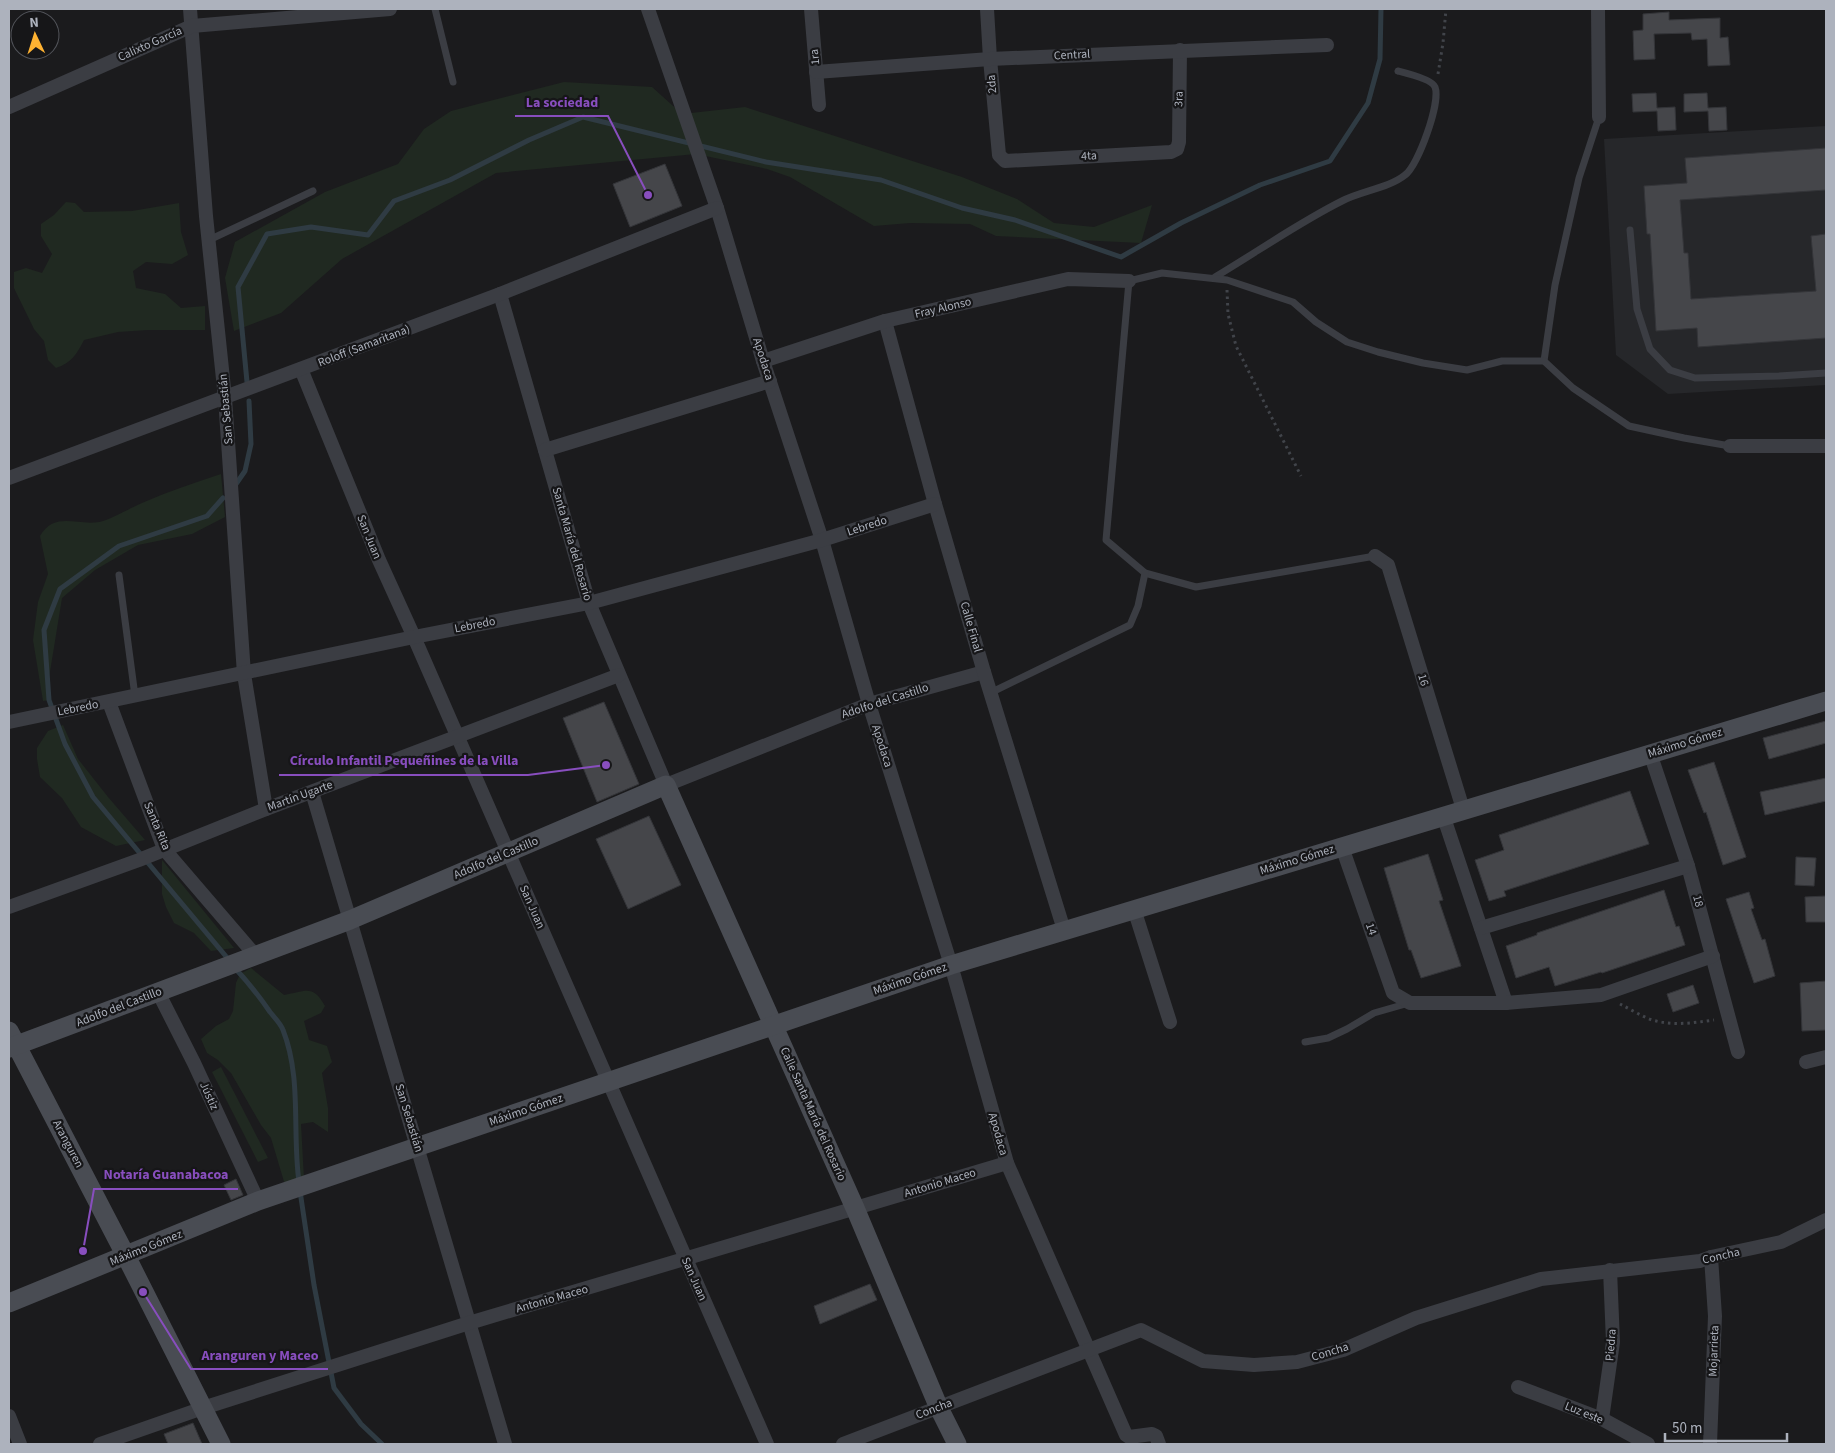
<svg xmlns="http://www.w3.org/2000/svg" width="1835" height="1453" font-family="'Source Sans 3',sans-serif">
  <rect width="100%" height="100%" fill="#1b1b1d"/>
  <path fill="#26272a" d="M1826 126V385L1668 394 1616 355 1604 139Z"/>
  <g fill="#202921">
    <path d="M564 82 652 87 682 114 745 107 962 177 1017 199 1054 223 1094 227 1152 205 1141 243 996 236 970 224 910 223 874 226 790 177 767 169 696 154 496 173 342 259 281 313 234 331 225 278 235 242 325 192 398 164 424 129 451 111Z"/>
    <path d="M66 202 75 203 84 212 132 211 179 203 181 232 188 255 172 264 146 262 133 271 136 288 165 294 181 308 205 306V330H148L118 332 84 340C77 354 71 363 56 368L48 360 44 341 34 329 14 288V272L26 268 42 273 52 254 41 236V224L54 215Z"/>
    <path d="M221 474 225 517 192 534 138 545 95 570 62 598 48 684 49 700 43 701 33 640 38 602 48 574 40 536C55 511 77 526 99 522 110 520 130 508 142 503 167 492 194 483 221 474Z"/>
    <path d="M63 725 78 759 108 797 145 840 116 846 81 827 62 798 40 777 37 759V748L48 731Z"/>
    <path d="M162 860 234 948 211 951 194 933 174 923 166 907 162 894Z"/>
    <path d="M251 968 284 995C306 991 313 984 325 1006L321 1013 304 1021 309 1040 327 1046 332 1062 322 1073 328 1108V1132L313 1122 301 1124 304 1179 285 1185 271 1138 261 1125 231 1073 218 1060 207 1053 201 1039 216 1026 229 1019 233 1011 236 983 240 974Z"/>
    <path d="M221 1067 268 1158 258 1162 212 1072Z"/>
  </g>
  <g fill="none" stroke-linecap="round" stroke-linejoin="round">
    <g stroke="#2f3b43" stroke-width="5">
      <path d="M247 382 238 287 267 234 311 227 368 235 394 201 450 180 529 140 583 117 766 162 881 180 962 208 1015 220 1121 257 1181 223 1260 185 1330 161 1368 103 1380 59 1381 9"/>
      <path d="M236 484 245 471 251 444 249 401"/>
      <path d="M223 498 207 516 119 546 60 589 44 630 49 700 65 744 93 797 229 960"/>
      <path d="M234 967C247 981 259 996 270 1012 274 1017 281 1024 283 1030 302 1078 292 1132 299 1182"/>
      <path d="M300 1191 314 1285 334 1388 361 1424 382 1444"/>
    </g>
  </g>
  <g fill="#45464a" stroke="#343539">
    <path d="M1669 12V20L1720 18V38L1728 37 1730 65 1708 66 1707 39 1692 40 1691 33 1654 34 1655 59 1634 60 1633 31 1643 30V14Z"/>
    <path d="M1656 93 1657 108 1675 107 1676 130 1658 131 1657 111 1633 112 1632 94Z"/>
    <path d="M1707 93 1708 108 1726 107 1727 130 1709 131 1708 111 1684 112V94Z"/>
    <path d="M1826 148V190L1680 200 1684 253H1688L1691 299 1816 291 1811 236 1826 234V338L1698 347 1697 328 1656 331 1650 234H1647L1644 186 1687 183 1685 158Z"/>
    <path d="M665 164 682 206 630 227 613 184Z"/>
    <path d="M604 702 639 784 597 802 563 718Z"/>
    <path d="M1826 721V743L1769 759 1763 738Z"/>
    <path d="M1714 762 1746 857 1723 865 1706 812 1704 813 1688 770Z"/>
    <path d="M1826 778V801L1765 815 1760 792Z"/>
    <path d="M1630 791 1649 844 1504 891 1506 896 1489 901 1475 860 1504 850 1499 835Z"/>
    <path d="M649 816 681 885 628 909 596 839Z"/>
    <path d="M1428 854 1443 900 1439 901 1461 966 1421 978 1411 950H1409L1384 868Z"/>
    <path d="M1796 857 1816 858 1814 886 1795 885Z"/>
    <path d="M1664 890 1676 927 1679 926 1685 945 1602 973 1601 972 1555 986 1549 967 1516 978 1506 946 1537 935V933Z"/>
    <path d="M1749 892 1754 908 1751 909 1762 940 1765 939 1775 976 1754 983 1726 899Z"/>
    <path d="M1826 896V922H1806L1805 897Z"/>
    <path d="M1826 981V1030L1802 1031 1800 983Z"/>
    <path d="M1693 985 1699 1003 1673 1012 1667 994Z"/>
    <path d="M236 1179 243 1195 231 1200 224 1185Z"/>
    <path d="M870 1284 877 1300 820 1324 814 1306Z"/>
    <path d="M193 1423 202 1444H168L164 1434Z"/>
  </g>
  <g fill="none" stroke-linecap="round" stroke-linejoin="round">
    <g stroke="#41444a" stroke-width="3" stroke-dasharray="2.5 4" stroke-linecap="butt">
      <path d="M1438 74 1443 43 1446 9"/>
      <path d="M1227 290 1228 314 1236 346 1301 476"/>
      <path d="M1620 1004C1630 1009 1641 1016 1652 1020 1673 1026 1693 1023 1714 1020"/>
    </g>
    <g stroke="#3b3d43" stroke-width="7">
      <path d="M435 9 453 82"/>
      <path d="M1630 230 1637 309 1650 349 1670 370 1695 378 1779 376 1826 373"/>
      <path d="M209 240 313 191"/>
      <path d="M1215 277C1257 252 1298 223 1342 201 1361 191 1389 188 1405 175 1418 166 1441 102 1435 87 1432 79 1406 73 1398 71"/>
      <path d="M1544 361 1555 285 1579 178 1599 117"/>
      <path d="M1375 556 1196 587 1145 573 1106 540 1129 281 1162 273 1227 280 1293 302 1316 322 1347 342 1378 352 1423 363 1467 370 1502 361H1544L1573 388 1629 426 1684 438 1730 446"/>
      <path d="M119 575 135 696"/>
      <path d="M990 693 1130 625 1138 606 1145 573"/>
      <path d="M1305 1042 1328 1038 1347 1029 1374 1013 1409 1003"/>
    </g>
    <g stroke="#3b3d43" stroke-width="14">
      <path d="M190 9 206 216 225 398 244 674 266 809"/>
      <path d="M648 9 717 208 763 361 822 540 869 704 951 965 1007 1163 1126 1435 1129 1437 1152 1434 1156 1436 1159 1444"/>
      <path d="M811 9 819 105"/>
      <path d="M987 9 990 59 999 155 1005 161 1171 152 1177 149 1179 142 1180 50"/>
      <path d="M1598 9 1599 117"/>
      <path d="M816 72 990 59 1327 45"/>
      <path d="M9 107 192 26 390 9"/>
      <path d="M500 294 589 603 666 785 869 704 984 672"/>
      <path d="M885 321 935 504 984 672 1064 930"/>
      <path d="M763 361 885 321 1068 279 1129 281"/>
      <path d="M301 369 379 560 414 637 767 1444"/>
      <path d="M1730 446H1826"/>
      <path d="M545 450 770 381"/>
      <path d="M9 478 500 294 717 208"/>
      <path d="M1375 556 1388 565 1463 809"/>
      <path d="M109 702 164 849 255 955"/>
      <path d="M9 722 414 637 589 603 822 540 935 504"/>
      <path d="M1650 753 1688 866 1738 1052"/>
      <path d="M312 792 505 1444"/>
      <path d="M1443 815 1506 1003"/>
      <path d="M1342 847 1393 993 1410 1003H1506L1601 995 1713 956"/>
      <path d="M9 907 139 860 266 809 619 675"/>
      <path d="M1134 909 1170 1022"/>
      <path d="M1481 928 1688 866"/>
      <path d="M158 992 194 1063 258 1201"/>
      <path d="M1806 1062 1826 1057"/>
      <path d="M1518 1387 1602 1419 1648 1444"/>
      <path d="M9 1416 20 1444"/>
      <path d="M1602 1419 1613 1342 1610 1270"/>
      <path d="M100 1444 203 1408 469 1323 1007 1163"/>
      <path d="M843 1444 1141 1330 1203 1361 1254 1365 1297 1362 1343 1350 1416 1318 1541 1279 1700 1261 1711 1257 1781 1242 1826 1220"/>
      <path d="M1710 1444 1715 1316 1711 1257"/>
    </g>
    <g stroke="#494c53" stroke-width="19">
      <path d="M9 1031 126 1256 221 1444"/>
      <path d="M9 1048 350 920 666 785 855 1208 939 1408 957 1444"/>
      <path d="M9 1303 258 1201 951 965 1826 701"/>
    </g>
  </g>
  <g text-anchor="middle" dominant-baseline="central" stroke-width="4.5" stroke-linejoin="round" paint-order="stroke">
    <g font-size="12" fill="#adb2bd" stroke="#161618">
      <text transform="translate(150 44) rotate(-24)">Calixto García</text>
      <text transform="translate(1072 55) rotate(-3)">Central</text>
      <text transform="translate(815 57) rotate(-95)">1ra</text>
      <text transform="translate(992 84) rotate(-95)">2da</text>
      <text transform="translate(1179 99) rotate(-89)">3ra</text>
      <text transform="translate(1089 156) rotate(-3)">4ta</text>
      <text transform="translate(943 308) rotate(-13)">Fray Alonso</text>
      <text transform="translate(364 346) rotate(-21)">Roloff (Samaritana)</text>
      <text transform="translate(763 359) rotate(72)">Apodaca</text>
      <text transform="translate(226 409) rotate(-95)">San Sebastián</text>
      <text transform="translate(867 526) rotate(-18)">Lebredo</text>
      <text transform="translate(369 537) rotate(68)">San Juan</text>
      <text transform="translate(572 544) rotate(74)">Santa María del Rosario</text>
      <text transform="translate(475 625) rotate(-11)">Lebredo</text>
      <text transform="translate(971 627) rotate(74)">Calle Final</text>
      <text transform="translate(1423 680) rotate(73)">16</text>
      <text transform="translate(885 701) rotate(-18)">Adolfo del Castillo</text>
      <text transform="translate(78 708) rotate(-11)">Lebredo</text>
      <text transform="translate(1685 743) rotate(-17)">Máximo Gómez</text>
      <text transform="translate(882 746) rotate(72)">Apodaca</text>
      <text transform="translate(300 796) rotate(-20)">Martín Ugarte</text>
      <text transform="translate(157 826) rotate(67)">Santa Rita</text>
      <text transform="translate(496 858) rotate(-23)">Adolfo del Castillo</text>
      <text transform="translate(1297 860) rotate(-17)">Máximo Gómez</text>
      <text transform="translate(1698 901) rotate(75)">18</text>
      <text transform="translate(532 907) rotate(66)">San Juan</text>
      <text transform="translate(1371 929) rotate(71)">14</text>
      <text transform="translate(910 979) rotate(-19)">Máximo Gómez</text>
      <text transform="translate(119 1007) rotate(-21)">Adolfo del Castillo</text>
      <text transform="translate(209 1096) rotate(66)">Jústiz</text>
      <text transform="translate(526 1110) rotate(-19)">Máximo Gómez</text>
      <text transform="translate(813 1114) rotate(66)">Calle Santa María del Rosario</text>
      <text transform="translate(409 1118) rotate(73)">San Sebastián</text>
      <text transform="translate(998 1134) rotate(74)">Apodaca</text>
      <text transform="translate(68 1144) rotate(62)">Aranguren</text>
      <text transform="translate(940 1183) rotate(-17)">Antonio Maceo</text>
      <text transform="translate(146 1248) rotate(-22)">Máximo Gómez</text>
      <text transform="translate(1721 1256) rotate(-13)">Concha</text>
      <text transform="translate(694 1279) rotate(66)">San Juan</text>
      <text transform="translate(552 1299) rotate(-16)">Antonio Maceo</text>
      <text transform="translate(1611 1345) rotate(-86)">Piedra</text>
      <text transform="translate(1714 1351) rotate(-88)">Mojarrieta</text>
      <text transform="translate(1330 1352) rotate(-17)">Concha</text>
      <text transform="translate(934 1409) rotate(-21)">Concha</text>
      <text transform="translate(1584 1413) rotate(22)">Luz este</text>
    </g>
  </g>
  <path fill="none" stroke="#884ebe" stroke-width="2" d="M648 195L608 116H515M606 765L528 775H279M83 1251L94 1189H238M143 1292L191 1369H328"/>
  <g fill="#884ebe" stroke="#161618" stroke-width="2">
    <circle cx="648" cy="195" r="5"/>
    <circle cx="606" cy="765" r="5"/>
    <circle cx="83" cy="1251" r="5"/>
    <circle cx="143" cy="1292" r="5"/>
  </g>
  <g font-size="14" text-anchor="middle" font-weight="bold" fill="#884ebe" stroke="#161618" stroke-width="4.5" stroke-linejoin="round" paint-order="stroke">
    <text x="562" y="107">La sociedad</text>
    <text x="404" y="765">Círculo Infantil Pequeñines de la Villa</text>
    <text x="166" y="1179">Notaría Guanabacoa</text>
    <text x="260" y="1360">Aranguren y Maceo</text>
  </g>
  <rect width="1835" height="1453" fill="none" stroke="#adb2bd" stroke-width="20"/>
  <g transform="translate(35 35) rotate(356)"><circle r="24" fill="#161618" stroke="#52545a"/>
  <path d="M0-4L9 19L0 12L-9 19Z" fill="#feb232"/>
  <text y="-8" font-size="14" font-weight="bold" text-anchor="middle" fill="#adb2bd">N</text>
  </g>
  <path d="M1665 1433v8h122v-8" fill="none" stroke="#adb2bd" stroke-width="2.5"/>
  <text x="1672" y="1433" font-size="15" fill="#adb2bd" stroke="#161618" stroke-width="4" paint-order="stroke">50 m</text>
</svg>
